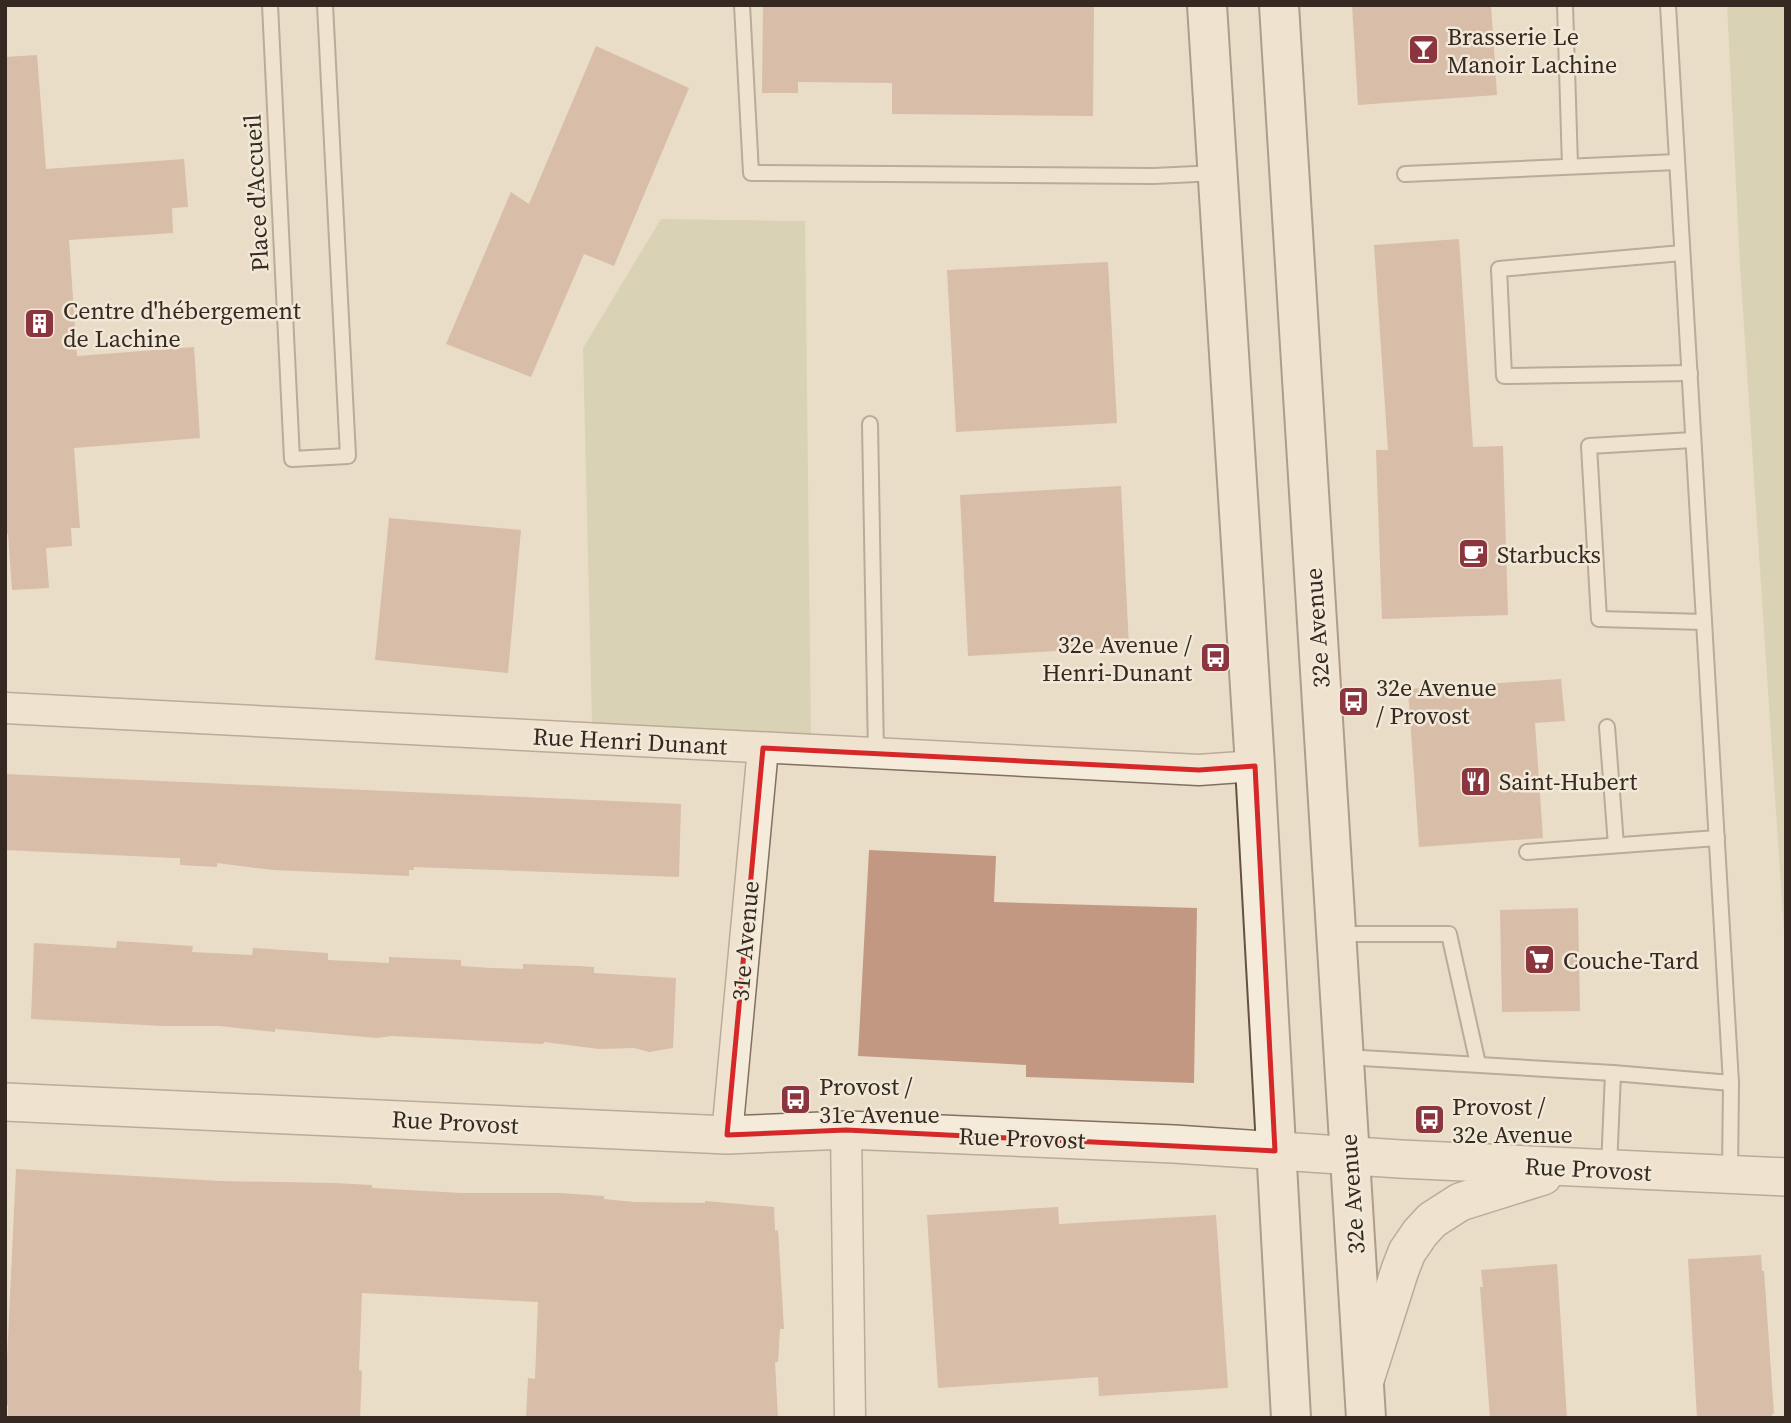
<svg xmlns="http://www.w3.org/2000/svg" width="1791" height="1423" font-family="'Source Serif 4',serif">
  <rect width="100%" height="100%" fill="#e9ddc8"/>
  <g fill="#c5c69d">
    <path d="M1727 5H1786V963L1740 266Z"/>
    <path d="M661 219 805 221 811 737 592 725 583 348Z"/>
  </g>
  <g fill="#c39882">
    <path d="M763 5H1094L1093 116 892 114V83L798 82V93H762Z"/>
    <path d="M1352 5H1491L1497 95 1358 105Z"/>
    <path d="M596 46 689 88 614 266 584 254 531 377 446 344 511 192 529 204Z"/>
    <path d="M37 55 46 169 184 159 188 207 172 208 173 233 69 240 77 356 194 347 200 438 74 448 80 528H71L72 546 46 548 49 588 12 590 8 534H5V57Z"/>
    <path d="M1459 239 1473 447 1503 446 1508 615 1382 619 1376 450H1388L1374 245Z"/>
    <path d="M1108 262 1117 423 956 432 947 270Z"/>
    <path d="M1121 486 1129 647 968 656 960 495Z"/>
    <path d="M389 518 521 530 508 673 375 660Z"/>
    <path d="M1561 679 1565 721 1535 723 1543 838 1419 847 1408 689Z"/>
    <path d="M5 774 681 804 679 877 414 867V870H409V876L273 870 217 863V867L180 865V858H175L5 850Z"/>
    <path d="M869 850 996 856 994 902 1197 908 1194 1083 1026 1077V1065L858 1056Z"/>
    <path d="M1578 908 1580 1011 1502 1012 1500 910Z"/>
    <path d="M117 941 193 946 192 952 252 955 253 948 328 953V960L389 963V957L461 960V966L492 968 523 969V964L577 966 594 967V973L676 978 673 1048 649 1052 634 1048 599 1049 544 1042 543 1044 392 1036 377 1038 275 1029V1032L219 1026H163L31 1019 34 943 116 948Z"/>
    <path d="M16 1169 220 1181 334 1183 372 1185V1188L461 1193H560L604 1196V1199L634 1202 705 1203V1201L774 1207 775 1231 778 1230 784 1329H780L778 1362H775L778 1418H526L528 1378 535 1379 538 1302 362 1293 359 1370 362 1371 360 1418H8V1405H5V1401Z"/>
    <path d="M1058 1207 1059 1224 1216 1215 1228 1388 1099 1396 1098 1377 938 1388 927 1215Z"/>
    <path d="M1761 1255 1762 1271H1764L1774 1414H1772V1418H1697L1688 1259Z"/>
    <path d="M1557 1264 1567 1418H1490L1480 1287H1483L1481 1270Z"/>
  </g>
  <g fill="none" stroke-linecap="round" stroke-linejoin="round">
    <defs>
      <g id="service">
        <path d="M270 5 292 459 348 456 325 5"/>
        <path d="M742 5 751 173 1154 176 1217 173"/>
        <path d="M1565 5 1570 166"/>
        <path d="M1668 5 1731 1083 1730 1174"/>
        <path d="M1405 174 1677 162"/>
        <path d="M1682 253 1499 269 1504 376 1690 373"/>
        <path d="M870 424 876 754"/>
        <path d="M1693 440 1589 446 1599 619 1704 622"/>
        <path d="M1607 727 1616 845"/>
        <path d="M1527 852 1717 838"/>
        <path d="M1336 934H1449L1478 1064"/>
        <path d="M1345 1057 1613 1073"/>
        <path d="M1609 1168 1613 1073 1731 1083"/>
      </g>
      <g id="minor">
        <path d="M5 708 1199 770 1255 766"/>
        <path d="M846 1130 850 1418"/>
        <path d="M727 1135 763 748"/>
      </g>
      <g id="tertiary">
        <path d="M5 1102 727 1135 846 1130 1174 1144 1400 1159 1786 1177"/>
        <path d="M1365 1380 1400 1270 1407 1252 1420 1233 1432 1220 1460 1202 1543 1176"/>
      </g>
      <g id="secondary">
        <path d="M1207 5 1255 766 1291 1418"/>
        <path d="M1279 5 1366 1418"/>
      </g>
    </defs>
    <use href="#service" stroke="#836f5f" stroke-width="18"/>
    <use href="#minor" stroke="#836f5f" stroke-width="33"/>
    <use href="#tertiary" stroke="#836f5f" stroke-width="40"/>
    <use href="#secondary" stroke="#655142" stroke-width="42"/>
    <use href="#service" stroke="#f5ebda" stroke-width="14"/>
    <use href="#minor" stroke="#f5ebda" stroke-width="30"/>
    <use href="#tertiary" stroke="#f5ebda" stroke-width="37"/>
    <use href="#secondary" stroke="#f5ebda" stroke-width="38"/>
  </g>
  <path d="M0 0H1791V1423H0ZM763 748 1199 770 1255 766 1275 1151 846 1130 727 1135Z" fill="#e9ddc8" fill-opacity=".55" fill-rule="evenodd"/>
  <path fill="none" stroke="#d62828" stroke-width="5" stroke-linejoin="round" d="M763 748 1199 770 1255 766 1275 1151 846 1130 727 1135Z"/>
  <defs>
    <symbol id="bar-square" viewBox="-11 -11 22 22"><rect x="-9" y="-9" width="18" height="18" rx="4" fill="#8b363e" stroke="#f2e8d7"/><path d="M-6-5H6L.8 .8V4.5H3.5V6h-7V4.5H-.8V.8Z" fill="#fff"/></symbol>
    <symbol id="building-square" viewBox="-11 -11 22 22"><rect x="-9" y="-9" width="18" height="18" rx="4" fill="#8b363e" stroke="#f2e8d7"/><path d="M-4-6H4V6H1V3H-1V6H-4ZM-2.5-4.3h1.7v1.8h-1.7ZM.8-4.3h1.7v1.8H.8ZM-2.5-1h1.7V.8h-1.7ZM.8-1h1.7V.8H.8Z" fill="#fff"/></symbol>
    <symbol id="cafe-square" viewBox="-11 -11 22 22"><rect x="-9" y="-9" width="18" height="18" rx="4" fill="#8b363e" stroke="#f2e8d7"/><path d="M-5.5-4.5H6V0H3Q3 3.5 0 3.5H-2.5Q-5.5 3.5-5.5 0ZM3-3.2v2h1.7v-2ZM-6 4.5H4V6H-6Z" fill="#fff"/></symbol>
    <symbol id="bus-square" viewBox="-11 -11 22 22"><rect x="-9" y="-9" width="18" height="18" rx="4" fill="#8b363e" stroke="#f2e8d7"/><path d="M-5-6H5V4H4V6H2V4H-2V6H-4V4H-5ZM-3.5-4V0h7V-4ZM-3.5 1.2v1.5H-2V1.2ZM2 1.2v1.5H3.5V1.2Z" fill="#fff"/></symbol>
    <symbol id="restaurant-square" viewBox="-11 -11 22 22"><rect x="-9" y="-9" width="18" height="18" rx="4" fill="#8b363e" stroke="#f2e8d7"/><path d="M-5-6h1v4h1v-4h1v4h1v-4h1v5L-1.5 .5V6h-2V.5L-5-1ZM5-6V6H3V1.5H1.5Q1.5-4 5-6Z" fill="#fff"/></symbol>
    <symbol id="supermarket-square" viewBox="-11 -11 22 22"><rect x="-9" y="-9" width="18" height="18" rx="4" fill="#8b363e" stroke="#f2e8d7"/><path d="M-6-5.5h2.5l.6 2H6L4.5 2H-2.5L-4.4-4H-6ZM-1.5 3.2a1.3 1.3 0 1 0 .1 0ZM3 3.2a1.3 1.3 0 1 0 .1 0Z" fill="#fff"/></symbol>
  </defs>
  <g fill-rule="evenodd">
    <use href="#bar-square" x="1406" y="32" width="35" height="35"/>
    <use href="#building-square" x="22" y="306" width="35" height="35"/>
    <use href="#cafe-square" x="1456" y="536" width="35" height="35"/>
    <use href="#bus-square" x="1198" y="640" width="35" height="35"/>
    <use href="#bus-square" x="1336" y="684" width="35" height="35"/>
    <use href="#restaurant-square" x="1458" y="764" width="35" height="35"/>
    <use href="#supermarket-square" x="1522" y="942" width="35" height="35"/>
    <use href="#bus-square" x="778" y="1082" width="35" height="35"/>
    <use href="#bus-square" x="1412" y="1102" width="35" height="35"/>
  </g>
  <g text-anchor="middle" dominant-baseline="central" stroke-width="5" stroke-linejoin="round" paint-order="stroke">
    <g font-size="24" fill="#352921" stroke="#f2e8d7" text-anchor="start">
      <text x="1447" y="36">Brasserie Le<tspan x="1447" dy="28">Manoir Lachine</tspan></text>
      <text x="63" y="310">Centre d'hébergement<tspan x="63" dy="28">de Lachine</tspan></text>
      <text x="1497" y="554">Starbucks</text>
      <text x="1192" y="644" text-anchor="end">32e Avenue /<tspan x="1192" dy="28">Henri-Dunant</tspan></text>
      <text x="1376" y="687">32e Avenue<tspan x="1376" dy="28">/ Provost</tspan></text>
      <text x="1499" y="781">Saint-Hubert</text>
      <text x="1563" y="960">Couche-Tard</text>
      <text x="819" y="1086">Provost /<tspan x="819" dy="28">31e Avenue</tspan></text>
      <text x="1452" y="1106">Provost /<tspan x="1452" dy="28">32e Avenue</tspan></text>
    </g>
    <g font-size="24" fill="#352921" stroke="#f2e8d7">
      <text transform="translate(256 193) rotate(-93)">Place d'Accueil</text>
      <text transform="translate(1317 628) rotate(-94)">32e Avenue</text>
      <text transform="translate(630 741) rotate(3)">Rue Henri Dunant</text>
      <text transform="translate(745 941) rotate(-85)">31e Avenue</text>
      <text transform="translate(455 1122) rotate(3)">Rue Provost</text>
      <text transform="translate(1022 1138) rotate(2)">Rue Provost</text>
      <text transform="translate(1588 1169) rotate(3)">Rue Provost</text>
      <text transform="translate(1352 1194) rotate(-94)">32e Avenue</text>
    </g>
  </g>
  <rect width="1791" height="1423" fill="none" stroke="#352921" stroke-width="14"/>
</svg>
